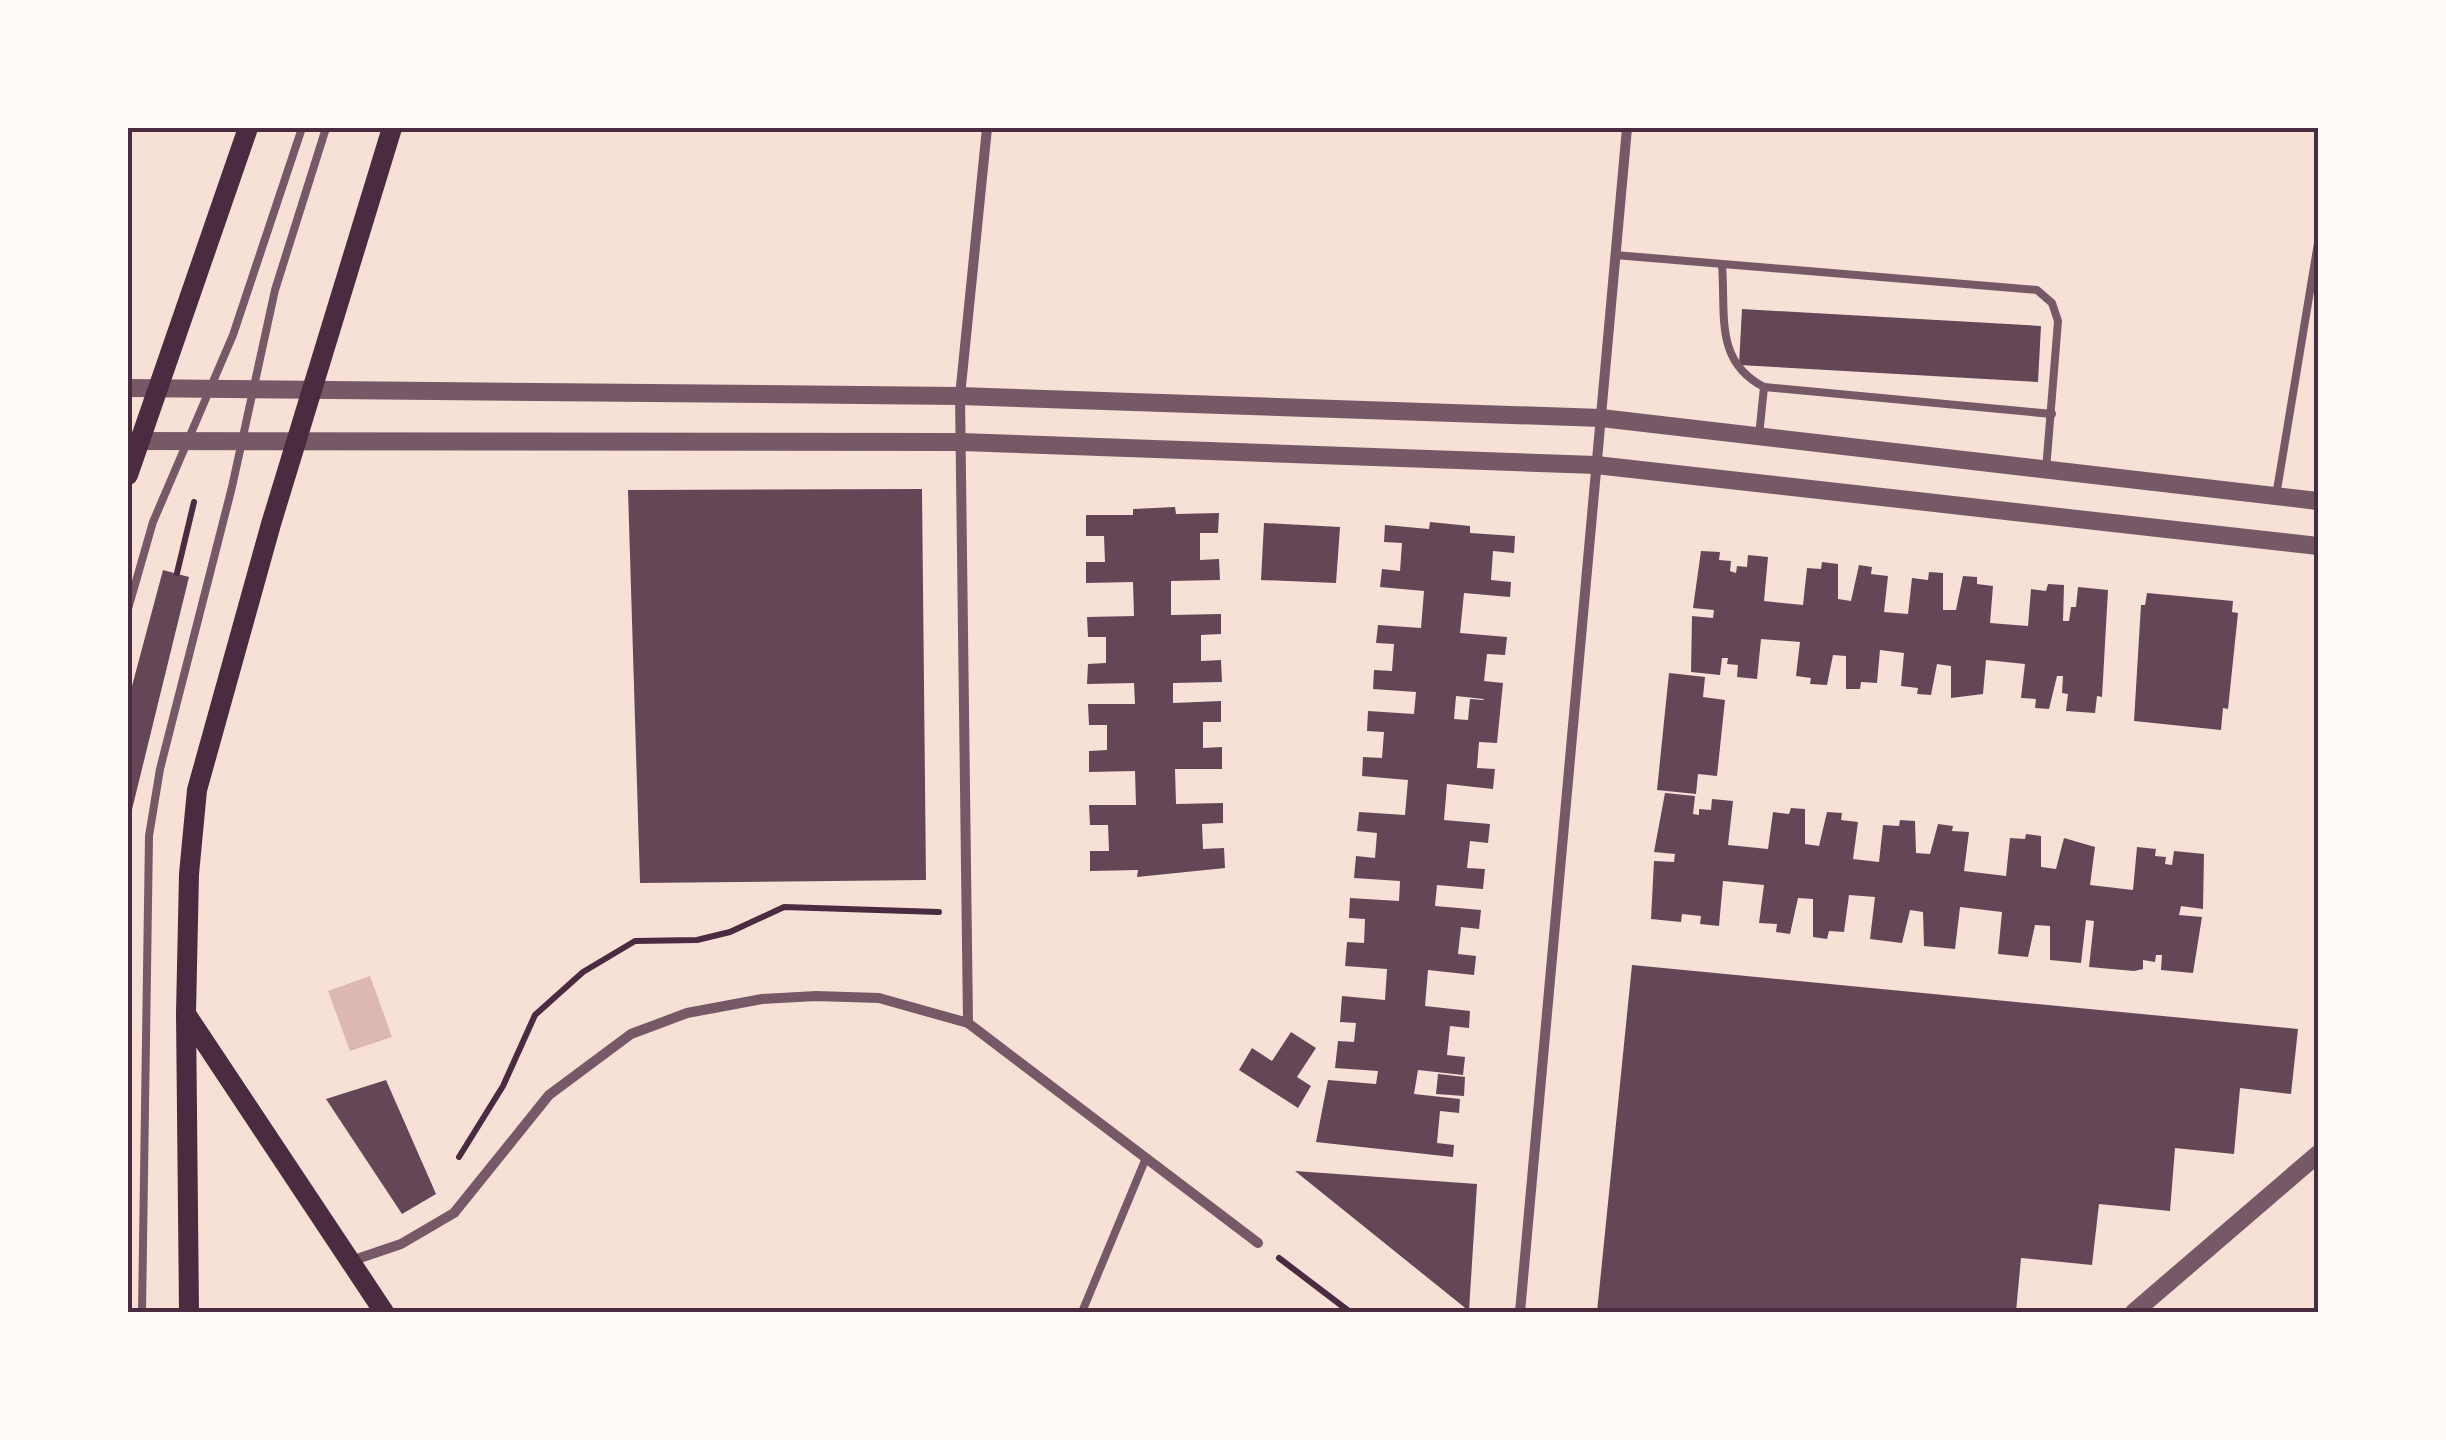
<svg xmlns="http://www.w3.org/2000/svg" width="2446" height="1440" font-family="'Fira Sans',sans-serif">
  <rect width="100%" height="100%" fill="#f7e1d7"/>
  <path fill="#dcb8b0" d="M370 976 392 1037 350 1051 328 991Z"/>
  <g fill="#644757" fill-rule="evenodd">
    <path d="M1742 309 2041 326 2038 382 1739 365Z"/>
    <path d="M922 489 926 880 640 883 628 490Z"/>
    <path d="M1175 507 1176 514 1219 513 1218 533H1200V560L1219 559 1220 580 1171 581V615L1221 614V634L1201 635V661L1221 660 1222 682 1173 683V703L1221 701V722H1203V748L1222 747V769H1175L1176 804 1223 803V823L1202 824 1203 849 1224 848 1225 868 1137 877 1138 870 1090 871V851H1109L1108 825H1090L1089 805H1136L1135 771 1089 772V751L1107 750V725H1089L1088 704H1135L1134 683 1087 684 1088 664 1106 663V637H1088L1087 617 1134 616 1133 582 1086 583V562H1105L1104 536H1086V515H1133V509Z"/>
    <path d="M1430 522 1470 526V533L1515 536 1514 553 1493 551 1491 580 1511 582 1510 597 1464 593 1460 633 1507 637 1505 655 1487 654 1484 681 1503 683 1497 743 1479 742 1477 768 1495 769 1493 789 1447 784 1444 820 1490 824 1488 843 1470 841 1467 868 1485 869 1483 889 1437 885 1435 906 1481 910 1479 929 1461 927 1458 954 1476 956 1474 975 1428 970 1425 1006 1470 1011 1469 1028 1450 1026 1447 1055 1465 1057 1463 1075 1418 1070 1414 1094 1460 1099 1459 1113 1440 1111 1437 1143 1454 1145 1453 1157 1316 1142 1328 1080 1376 1084 1378 1071 1335 1068 1338 1041 1354 1042 1356 1023 1340 1022 1342 996 1385 1000 1387 969 1345 966 1347 942 1364 943 1365 919 1349 918 1350 898 1399 901 1400 881 1354 878 1356 856 1375 858 1377 833 1357 831 1359 812 1405 815 1408 780 1362 776 1363 757 1382 758 1384 732 1367 731 1368 711 1414 714 1416 692 1373 689 1374 670 1392 671 1394 644 1376 643 1378 625 1421 628 1424 591 1380 587 1382 569 1400 571 1402 543 1384 542 1385 525 1429 529ZM1456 696 1484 699 1483 700 1470 699 1468 720 1454 719Z"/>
    <path d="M1264 523 1340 527 1336 583 1261 580Z"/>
    <path d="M1701 551 1720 552 1719 560 1731 561 1730 571 1736 573 1737 566 1747 567 1748 555 1768 557 1764 601 1803 605 1807 568 1821 569 1822 562 1838 564V599L1851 601 1859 565 1872 567 1871 574 1888 576 1884 612 1908 614 1912 578 1928 580 1929 572 1943 573V610H1956L1963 576 1977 577V584L1993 586 1990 623 2028 626 2031 589 2046 591 2048 584 2064 585 2063 621H2069L2071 607H2076L2078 587 2108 590 2102 697 2097 696 2095 713 2066 711 2068 694 2062 693 2063 676H2057L2049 709 2035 708 2036 699 2021 698 2025 664 1986 660 1983 694 1951 698V666L1937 664 1931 695 1917 694 1918 688 1901 686 1904 653 1880 650 1877 683 1861 682 1860 689H1846V656L1833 655 1827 685 1810 684 1811 678 1796 676 1800 642 1761 639 1757 679 1737 677 1738 665 1727 664 1728 658H1722L1720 675 1691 672 1692 616 1713 618 1714 610 1693 608Z"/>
    <path d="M163 570 189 577 128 826V701Z"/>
    <path d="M2147 593 2233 601 2232 612 2238 613 2228 709 2223 708 2221 730 2134 721 2141 605H2145Z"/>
    <path d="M1669 673 1705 677 1703 697 1725 700 1717 776 1698 774 1696 794 1657 790Z"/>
    <path d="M1665 793 1695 796 1693 814 1699 815V809L1711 810 1712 799 1733 801 1728 845 1768 849 1773 812 1789 814 1791 808 1805 809V844L1819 846 1827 812 1842 813 1841 820 1858 822 1853 859 1879 862 1883 825 1899 826 1900 820 1915 821 1916 853 1930 854 1938 824 1953 826 1952 831 1969 832 1964 871 2006 876 2010 838 2025 839 2026 834 2041 836V867L2056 869 2064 838 2095 847 2090 885 2133 890 2137 847 2156 849 2155 856 2166 857 2165 864 2172 865 2174 851 2204 854 2203 909 2181 906 2179 915 2202 917 2193 973 2161 970 2162 955H2156L2155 962 2143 960V969L2134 971 2089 967 2094 921 2086 920 2081 963 2050 960V926L2035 925 2028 957 1998 954 2002 912 1960 907 1955 949 1924 946 1923 912 1910 910 1902 943 1870 939 1875 897 1849 895 1844 932 1829 931 1827 939 1813 937V899L1798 898 1790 934 1776 932 1777 924 1759 923 1764 885 1723 881 1719 926 1700 924 1701 916 1682 914 1681 922 1651 919 1654 861 1674 862 1675 854 1654 852Z"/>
    <path d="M1632 965 2298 1029 2291 1094 2240 1088 2234 1154 2175 1148 2170 1211 2099 1204 2092 1265 2021 1258 2016 1312H1597Z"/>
    <path d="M1291 1032 1316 1048 1297 1077 1311 1086 1298 1108 1239 1070 1252 1048 1272 1061Z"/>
    <path d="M1438 1074 1465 1077 1464 1096 1436 1094Z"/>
    <path d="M386 1080 436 1194 402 1214 326 1099Z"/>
    <path d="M1295 1171 1477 1184 1469 1311Z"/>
  </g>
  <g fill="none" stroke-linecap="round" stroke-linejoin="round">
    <g stroke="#4a2c40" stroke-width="6">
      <path d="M177 573 194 502"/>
      <path d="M459 1157 503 1086 535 1015 583 972 635 941 697 940 730 932 784 907 939 912"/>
      <path d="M1279 1258 1350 1312"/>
    </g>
    <g stroke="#755966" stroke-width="8">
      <path d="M1615 255 2037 290 2052 303 2058 321 2046 470"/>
      <path d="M1722 265C1726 315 1714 361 1764 387L2052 414"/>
      <path d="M1759 436 1764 387"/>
      <path d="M2276 496 2318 243"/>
      <path d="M128 609 153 522 233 335 302 128"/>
      <path d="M142 1312 149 836 160 769 232 487 275 290 326 128"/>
      <path d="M1082 1312 1146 1158"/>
    </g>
    <g stroke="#755966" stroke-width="10">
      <path d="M968 1023 960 396 987 128"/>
      <path d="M351 1261 401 1244 454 1213 549 1095 631 1034 687 1013 762 999 816 996 879 998 968 1023 1258 1243"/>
      <path d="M1520 1312 1627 128"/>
    </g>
    <g stroke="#755966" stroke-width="18">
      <path d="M128 388 960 396 1601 418 2318 501"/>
      <path d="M128 441 961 442 1596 465 2318 546"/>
      <path d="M2134 1312 2318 1154"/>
    </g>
    <g stroke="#4a2c40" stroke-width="20">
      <path d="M128 475 248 128"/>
      <path d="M186 1014 384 1312"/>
      <path d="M189 1312 186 1013 189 874 197 790 271 524 392 128"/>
    </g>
  </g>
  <rect width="2446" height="1440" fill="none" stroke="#fffaf5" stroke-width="260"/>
  <rect x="130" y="130" width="2186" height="1180" fill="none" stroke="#4a2c40" stroke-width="4"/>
</svg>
